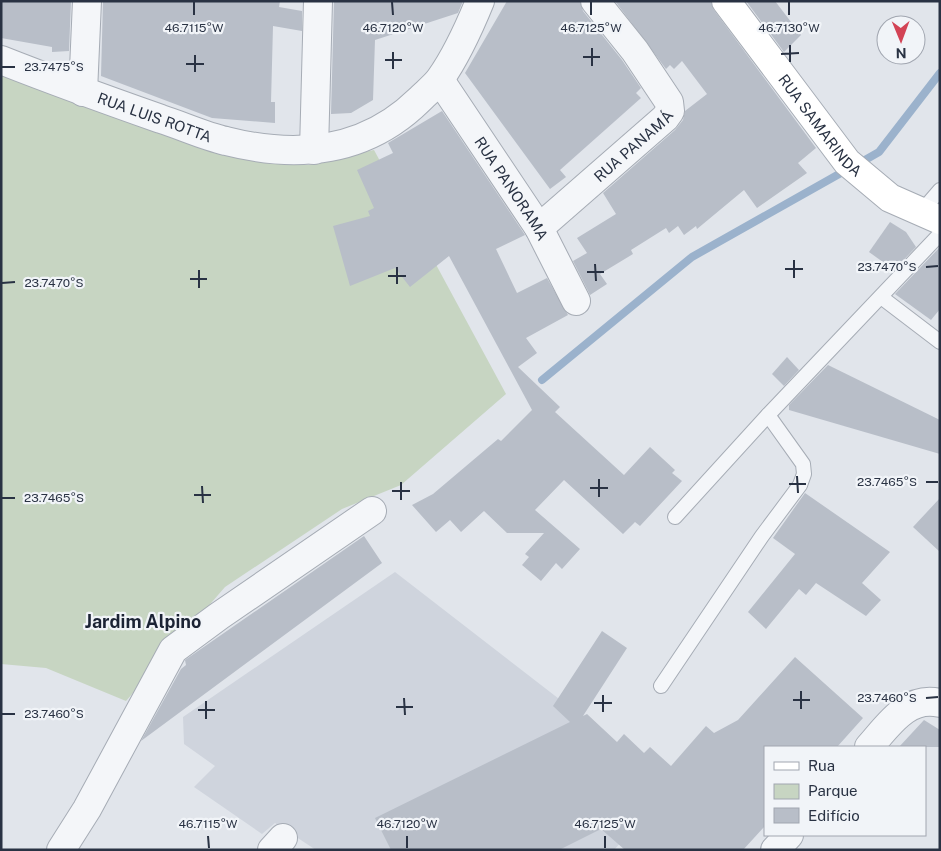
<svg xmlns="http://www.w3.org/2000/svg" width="941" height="851" font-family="'Public Sans',sans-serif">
  <rect width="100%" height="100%" fill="#e1e5eb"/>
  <path fill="#cfd4dd" d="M395 572 620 746 654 806 614 850H316L275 823 262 834 194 787 215 766 184 744 183 717Z"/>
  <path fill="#c7d5c2" d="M1 71 61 91 224 155 307 165 374 150 506 394 401 485 342 509 225 587 126 701 46 668 1 664Z"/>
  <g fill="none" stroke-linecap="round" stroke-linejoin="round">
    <g stroke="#9bb2cc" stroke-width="8">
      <path d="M858 164 879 152 940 73"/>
      <path d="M542 380 692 257 848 169"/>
    </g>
  </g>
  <g fill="#b8bec8">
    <path d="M1 1H71L69 51 52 52V47L1 38Z"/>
    <path d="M103 1H280L279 7 302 11V31L273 26 271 102H275V123L212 118 101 76Z"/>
    <path d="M334 1H463L458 13 375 40 373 100 351 113 331 114Z"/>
    <path d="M507 1H580L583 11 622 60 641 88 636 93 641 98 560 170 566 177 550 189 465 73Z"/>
    <path d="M615 1H711L714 10 816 148 798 163 807 173 757 208 744 190 697 229 696 226 684 235 678 226 669 233 666 228 631 250 633 254 600 274 607 284 590 295 573 261 587 253 577 238 616 214 603 193 675 130 683 120 685 111 707 94 682 61 674 69 670 65 666 69Z"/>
    <path d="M746 1H775L801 35 784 52Z"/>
    <path d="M442 111 525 235 496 249 517 293 547 278 568 315 526 338 537 353 518 367 560 407 555 412 624 475 650 447 675 470 672 473 682 481 640 526 635 522 623 534 564 480 535 510 580 549 562 569 556 563 541 581 522 565 529 557 525 554 544 533H507L484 511 461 532 450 520 436 532 412 505 433 494 498 439 501 441 532 410 449 256 410 287 395 268 350 286 333 226 370 216 368 211 374 208 357 170 393 153 388 143Z"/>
    <path d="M890 222 906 232 916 247 894 270 869 252Z"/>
    <path d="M940 247V309L931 320 895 294Z"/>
    <path d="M787 357 799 370 784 386 772 374Z"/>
    <path d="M828 365 940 420V454L789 410V405Z"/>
    <path d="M805 493 890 552 862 583 881 600 866 616 816 583 806 595 799 589 766 629 748 612 795 554 773 538Z"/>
    <path d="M940 498V552L913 527Z"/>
    <path d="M364 536 382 563 141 741 181 669 186 665 185 660Z"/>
    <path d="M602 631 627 648 583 716 587 714 617 742 624 734 644 753 650 747 671 766 706 726 714 733 738 720 795 657 863 718 837 747H765V826L743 850H625L601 829 559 850H391L375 818 570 722 553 706Z"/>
    <path d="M924 720 940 730V747H899Z"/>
  </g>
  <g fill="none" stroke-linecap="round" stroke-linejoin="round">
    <defs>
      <g id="service">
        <path d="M921 212 940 190"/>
        <path d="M881 297 940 342"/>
        <path d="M675 517 768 415 940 234"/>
        <path d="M661 686 762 536 800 485 804 474 803 464 768 415"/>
      </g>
      <g id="minor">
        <path id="s1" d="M1 60C54 81 107 100 161 119 183 126 204 136 226 141 297 159 365 153 419 100 426 93 435 86 440 79 457 55 469 28 480 1"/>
        <path id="s2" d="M440 80 539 228 576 301"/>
        <path d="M83 92 87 1"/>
        <path d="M314 150 318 1"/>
        <path id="s3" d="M539 228 665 118 670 111 669 102 635 51 595 1"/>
        <path d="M869 747C888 726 907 695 940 703"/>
        <path d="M61 850 87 809 173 650 219 616 372 511"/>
        <path d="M272 850 283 838"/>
        <path d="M775 850 789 835"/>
      </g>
      <g id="secondary">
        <path id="s4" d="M726 1 847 162 890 198 940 220"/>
      </g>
    </defs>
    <use href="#service" stroke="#a6acb5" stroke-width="16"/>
    <use href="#minor" stroke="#a6acb5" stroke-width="30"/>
    <use href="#secondary" stroke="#a6acb5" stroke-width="30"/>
    <use href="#service" stroke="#f4f6f9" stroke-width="14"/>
    <use href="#minor" stroke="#f4f6f9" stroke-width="28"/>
    <use href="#secondary" stroke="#fff" stroke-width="28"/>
  </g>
  <path fill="none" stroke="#293243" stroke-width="2" d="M194 2V15M392 2 393 15M591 2V15M789 2V15M790 45V62M592 48V66M393 52V69M781 54 799 53M195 55V72M583 57H600M385 60H402M186 64H204M2 67H15M794 260V278M595 264 596 281M397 267V284M926 267 938 266M785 269H803M199 270V288M587 272H604M388 276H406M190 279H207M2 283 15 282M797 476 798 493M599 479V497M401 482V500M926 482H938M789 484H806M202 486 203 503M590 488H608M392 491H410M194 495H211M2 498H15M801 691V709M603 695V712M404 698 405 715M926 698 938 697M793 700H810M206 701V719M594 703H612M396 707H413M198 710H215M2 714H15M208 836 209 848M407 836V848M605 836V848"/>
  <g text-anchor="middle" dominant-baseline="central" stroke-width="4.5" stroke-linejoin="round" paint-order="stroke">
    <g font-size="15" fill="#293243" stroke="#f1f4f8">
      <text stroke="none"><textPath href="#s1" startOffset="164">RUA LUIS ROTTA</textPath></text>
      <text stroke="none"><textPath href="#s4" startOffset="156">RUA SAMARINDA</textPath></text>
      <text stroke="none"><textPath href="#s3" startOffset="125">RUA PANAMÁ</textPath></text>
      <text stroke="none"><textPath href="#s2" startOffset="130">RUA PANORAMA</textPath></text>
    </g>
    <g font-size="18" font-weight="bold" fill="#1b2334" stroke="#f1f4f8">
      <text x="143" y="621">Jardim Alpino</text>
    </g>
  </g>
  <g font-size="12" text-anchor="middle" fill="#293243" stroke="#f1f4f8" stroke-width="4.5" stroke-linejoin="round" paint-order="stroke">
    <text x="194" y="32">46.7115°W</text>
    <text x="393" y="32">46.7120°W</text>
    <text x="591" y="32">46.7125°W</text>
    <text x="789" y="32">46.7130°W</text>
    <text x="54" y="71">23.7475°S</text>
    <text x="887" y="271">23.7470°S</text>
    <text x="54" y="287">23.7470°S</text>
    <text x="887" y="486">23.7465°S</text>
    <text x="54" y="502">23.7465°S</text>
    <text x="887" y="702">23.7460°S</text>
    <text x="54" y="718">23.7460°S</text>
    <text x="208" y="828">46.7115°W</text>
    <text x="407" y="828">46.7120°W</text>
    <text x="605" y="828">46.7125°W</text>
  </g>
  <rect width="941" height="851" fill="none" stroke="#293243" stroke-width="5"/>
  <rect x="764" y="746" width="162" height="90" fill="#f1f4f8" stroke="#a1a6b0"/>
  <rect x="774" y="762" width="25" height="8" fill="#ffffff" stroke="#a1a6b0"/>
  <text x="808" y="771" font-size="15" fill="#293243">Rua</text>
  <rect x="774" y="784" width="25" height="15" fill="#c7d5c2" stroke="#a1a6b0"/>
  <text x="808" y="796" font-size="15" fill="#293243">Parque</text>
  <rect x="774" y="808" width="25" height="15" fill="#b8bec8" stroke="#a1a6b0"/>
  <text x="808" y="821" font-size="15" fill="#293243">Edifício</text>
  <g transform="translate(901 40) rotate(179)"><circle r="24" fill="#f1f4f8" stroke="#a1a6b0"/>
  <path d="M0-4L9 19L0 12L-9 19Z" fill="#d34355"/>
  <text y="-8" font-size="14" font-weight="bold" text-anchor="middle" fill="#293243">N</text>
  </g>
</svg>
